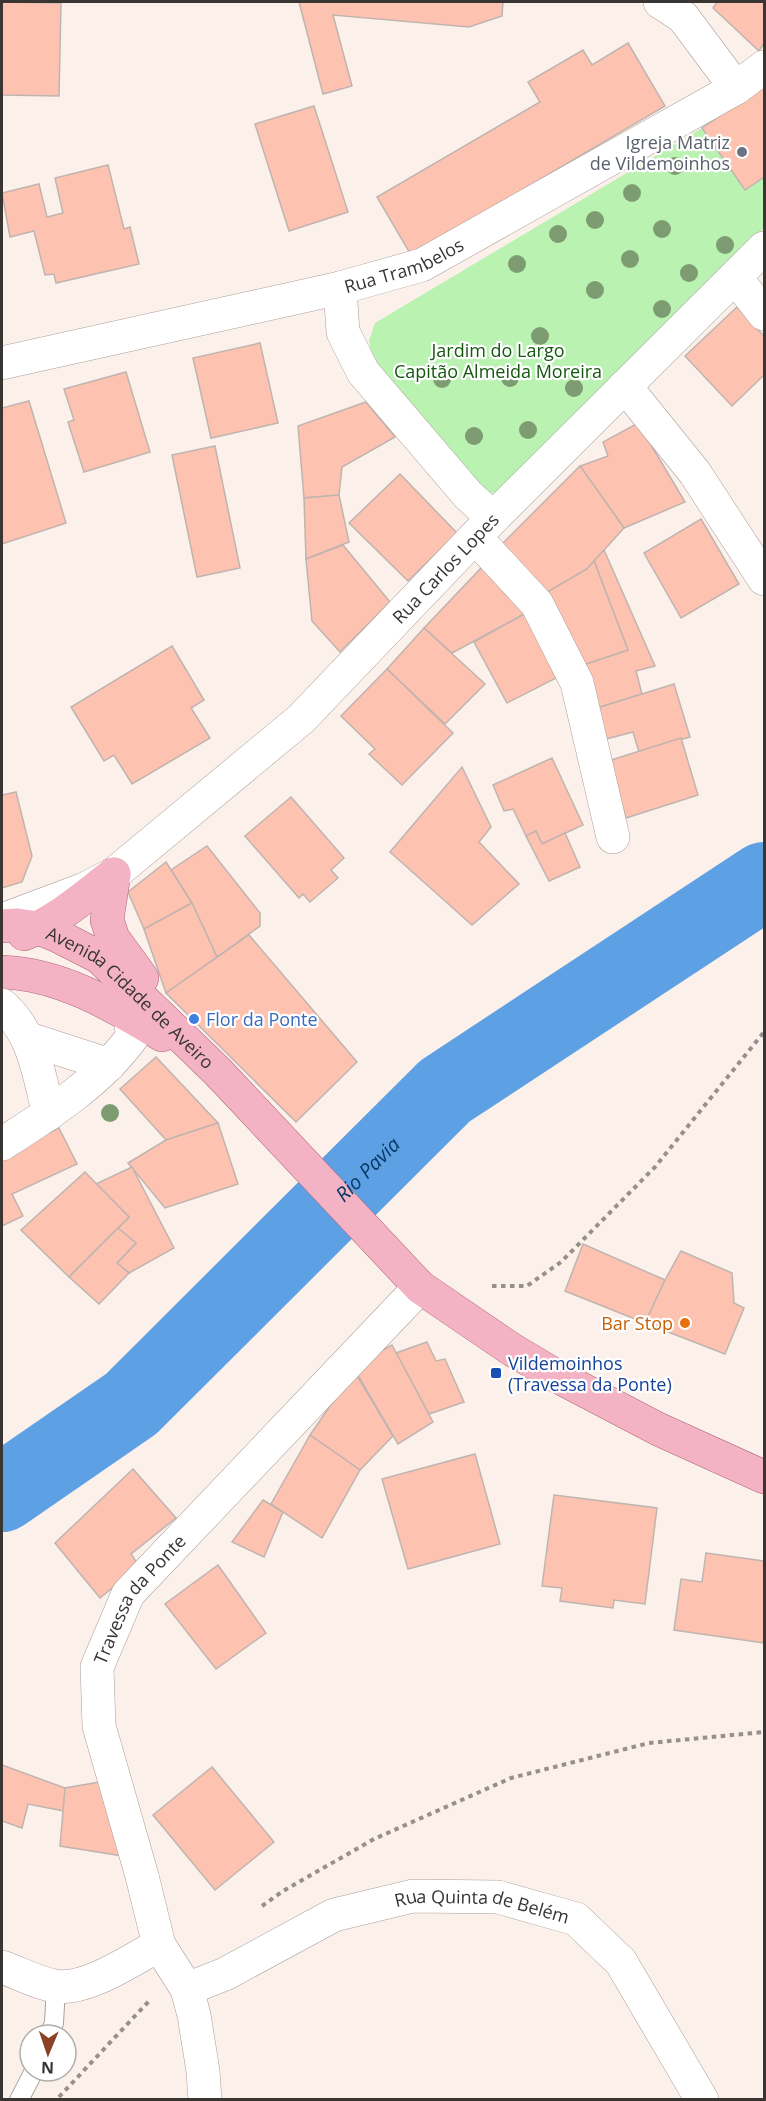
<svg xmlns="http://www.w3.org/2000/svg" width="766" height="2101" font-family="'Open Sans',sans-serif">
  <rect width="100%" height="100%" fill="#fcf0ea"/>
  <path fill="#baf2b2" d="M702 128 745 190 764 177V228L504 492 491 493 474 485 372 357 369 341 375 323Z"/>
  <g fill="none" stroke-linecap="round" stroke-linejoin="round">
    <path stroke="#5da1e4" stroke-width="78" id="s1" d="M2 1493 131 1404 445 1091 764 881"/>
  </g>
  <g fill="#fec2b1" stroke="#c0b4b0" stroke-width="1.5">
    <path d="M2 2 61 3 59 96 2 95Z"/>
    <path d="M299 2H503L502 16 469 27 333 15 352 86 323 94Z"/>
    <path d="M717 2H764V43L759 51 713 8Z"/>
    <path d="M628 43 665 106 411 255 377 197 540 102 528 82 583 50 592 65Z"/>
    <path d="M764 85V177L745 190 702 128Z"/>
    <path d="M314 106 348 212 289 231 255 124Z"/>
    <path d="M108 165 124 229 130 227 139 264 56 283 54 274 45 275 34 231 10 237 2 193 39 184 47 217 63 213 55 178Z"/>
    <path d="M737 307 764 336V375L732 406 685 356Z"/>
    <path d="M260 343 278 423 211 438 193 358Z"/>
    <path d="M126 372 150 452 84 472 68 422 74 420 64 389Z"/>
    <path d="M29 401 66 523 2 544V408Z"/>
    <path d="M366 402 395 437 342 467 339 495 304 498 298 426Z"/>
    <path d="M638 423 685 502 624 528 580 466 608 456 603 442Z"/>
    <path d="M215 446 240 568 197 577 172 455Z"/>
    <path d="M580 466 624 528 587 569 544 594 502 544Z"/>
    <path d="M400 474 457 533 408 581 349 523Z"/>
    <path d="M339 495 349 542 306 559 304 498Z"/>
    <path d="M701 519 739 584 681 618 644 553Z"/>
    <path d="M343 545 390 602 340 652 312 621 306 559Z"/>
    <path d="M604 550 655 666 636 671 642 694 597 708 580 666 628 650 594 561Z"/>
    <path d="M594 561 628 650 580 666 544 594 587 569Z"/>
    <path d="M485 564 526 613 452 653 424 628Z"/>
    <path d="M526 613 560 676 507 703 474 642Z"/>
    <path d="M424 628 485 684 445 724 387 669Z"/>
    <path d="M172 646 204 700 191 708 210 738 132 784 114 755 104 761 71 707Z"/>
    <path d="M387 669 453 733 402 785 369 754 375 749 341 716Z"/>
    <path d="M674 684 690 737 639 752 633 732 606 739 597 708Z"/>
    <path d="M681 738 698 795 626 818 608 761Z"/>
    <path d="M552 758 583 825 542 844 536 831 526 836 513 809 504 811 493 785Z"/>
    <path d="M462 767 491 827 479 842 519 884 472 925 390 852Z"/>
    <path d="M16 792 32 856 22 882 2 888V795Z"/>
    <path d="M291 797 344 858 331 870 338 878 310 902 303 894 299 898 245 836Z"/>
    <path d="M536 831 542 844 565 833 580 867 549 881 526 836Z"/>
    <path d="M207 846 260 913V926L217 957 192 903 171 870Z"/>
    <path d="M166 862 192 903 144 929 128 892Z"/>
    <path d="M192 903 217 957 166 993 144 929Z"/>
    <path d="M249 935 357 1062 296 1122 166 993Z"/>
    <path d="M156 1057 218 1123 166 1140 120 1089Z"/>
    <path d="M218 1123 238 1184 165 1208 128 1163 166 1140Z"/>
    <path d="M59 1128 77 1164 12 1194 23 1216 2 1226V1155Z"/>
    <path d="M132 1167 174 1248 129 1273 117 1263 136 1243 118 1228 129 1217 96 1184Z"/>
    <path d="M85 1172 129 1217 69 1277 21 1230Z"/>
    <path d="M118 1228 136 1243 117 1263 129 1273 99 1304 69 1277Z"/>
    <path d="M583 1244 665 1280 645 1323 565 1291Z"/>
    <path d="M681 1251 732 1273 734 1303 744 1308 725 1354 645 1323 665 1280Z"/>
    <path d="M427 1342 436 1361 445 1359 464 1402 429 1414 396 1353Z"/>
    <path d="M392 1345 433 1422 398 1444 353 1367Z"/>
    <path d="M356 1374 393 1436 360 1470 310 1435 330 1406Z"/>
    <path d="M310 1435 360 1470 322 1538 271 1504Z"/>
    <path d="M475 1454 500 1544 408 1569 382 1479Z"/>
    <path d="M133 1469 176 1518 131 1554 139 1566 100 1598 55 1543Z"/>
    <path d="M554 1495 657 1508 645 1604 614 1600 613 1608 560 1601 562 1588 542 1586Z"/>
    <path d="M263 1500 283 1512 264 1557 232 1542Z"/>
    <path d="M706 1553 764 1561V1643L674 1630 681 1579 702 1582Z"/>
    <path d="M218 1565 266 1633 216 1669 165 1604Z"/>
    <path d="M2 1765 65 1788 64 1811 28 1804 22 1828 2 1821Z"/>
    <path d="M212 1767 274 1842 215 1890 153 1815Z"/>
    <path d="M99 1782 123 1856 60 1846 65 1788Z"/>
  </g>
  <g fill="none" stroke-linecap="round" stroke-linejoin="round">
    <defs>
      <g id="service">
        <path d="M49 2035 54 2023 56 1987"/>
        <path d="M19 2100 34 2071"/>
      </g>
      <g id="minor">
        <path d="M660 2 683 17 736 88"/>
        <path d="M735 277 764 314"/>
        <path d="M340 288 343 332 363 372 468 495 493 518"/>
        <path id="s2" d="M2 363 340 288 422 265 736 88 764 67"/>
        <path d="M625 386 695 473 764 579"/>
        <path d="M475 537 537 604 577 683 613 837"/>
        <path d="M2 1005C35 1035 38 1073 49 1114"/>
        <path d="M29 1039 109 1065"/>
        <path d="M2 1144C49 1114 100 1082 133 1036L129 1015"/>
        <path d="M2 1967C19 1973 37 1983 55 1986 85 1992 133 1959 159 1945"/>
        <path id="s3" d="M187 1989 225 1974 334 1915 413 1896 498 1897 576 1919 621 1962 702 2100"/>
        <path id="s4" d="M205 2100 203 2071 194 2015 187 1989 159 1945 142 1876 99 1726 97 1667 128 1594 420 1287"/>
      </g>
      <g id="tertiary">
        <path id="s5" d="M2 920 85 889 114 874 301 719 493 518 764 248"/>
      </g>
      <g id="primary">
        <path d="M114 874 107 920 113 938 142 978"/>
        <path id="s6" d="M2 926 17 925 38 928 58 936 99 957 218 1072 420 1287 511 1349 553 1374 658 1429 764 1477"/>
        <path d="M24 934C57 921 85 896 114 874"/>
        <path d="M2 972C60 974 113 1005 162 1035"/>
      </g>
    </defs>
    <use href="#service" stroke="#aa9f9a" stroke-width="20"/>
    <use href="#minor" stroke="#aa9f9a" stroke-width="34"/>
    <use href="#tertiary" stroke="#aa9f9a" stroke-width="34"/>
    <use href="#primary" stroke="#ad6677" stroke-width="34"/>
    <g stroke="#978f8b" stroke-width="4" stroke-dasharray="4.5 4.5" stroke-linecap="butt">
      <path d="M492 1286H527L561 1262 655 1167 764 1032"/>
      <path d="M262 1906 283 1891 374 1839 511 1778 649 1743 764 1732"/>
      <path d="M59 2097 149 2001"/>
    </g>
    <use href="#service" stroke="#fff" stroke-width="18"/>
    <use href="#minor" stroke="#fff" stroke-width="33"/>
    <use href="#tertiary" stroke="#fff" stroke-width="33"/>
    <use href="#primary" stroke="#f3b3c4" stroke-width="33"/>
  </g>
  <g fill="#7e9c72">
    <circle cx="675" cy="166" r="9"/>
    <circle cx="632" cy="193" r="9"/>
    <circle cx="595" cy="220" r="9"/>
    <circle cx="662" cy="229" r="9"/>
    <circle cx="558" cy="234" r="9"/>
    <circle cx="725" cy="245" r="9"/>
    <circle cx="630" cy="259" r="9"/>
    <circle cx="517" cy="264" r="9"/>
    <circle cx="689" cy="273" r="9"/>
    <circle cx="595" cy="290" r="9"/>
    <circle cx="662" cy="309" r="9"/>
    <circle cx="540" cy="336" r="9"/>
    <circle cx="510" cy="378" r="9"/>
    <circle cx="442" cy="379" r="9"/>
    <circle cx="574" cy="388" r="9"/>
    <circle cx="528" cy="430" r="9"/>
    <circle cx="474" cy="436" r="9"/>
    <circle cx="110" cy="1113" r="9"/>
  </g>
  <circle fill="#6b7280" stroke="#fff" stroke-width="2" cx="742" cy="152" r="6"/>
  <circle fill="#3f7fe0" stroke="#fff" stroke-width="2" cx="194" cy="1019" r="6"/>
  <circle fill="#e8710a" stroke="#fff" stroke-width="2" cx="685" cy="1323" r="6"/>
  <rect fill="#1a4fb4" stroke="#fff" stroke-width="2" x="490" y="1367" width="12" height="12" rx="3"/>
  <g text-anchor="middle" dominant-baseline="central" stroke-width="4.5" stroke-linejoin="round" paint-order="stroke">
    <g font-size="18" fill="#5b616d" stroke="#fff" text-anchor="end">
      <text x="730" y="142">Igreja Matriz<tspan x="730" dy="21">de Vildemoinhos</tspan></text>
    </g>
    <g font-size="18" fill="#393533" stroke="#fff">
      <text stroke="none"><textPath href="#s2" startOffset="414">Rua Trambelos</textPath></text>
      <text stroke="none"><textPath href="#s5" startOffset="573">Rua Carlos Lopes</textPath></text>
      <text stroke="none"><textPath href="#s6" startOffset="153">Avenida Cidade de Aveiro</textPath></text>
      <text stroke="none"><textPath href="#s4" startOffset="532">Travessa da Ponte</textPath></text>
      <text stroke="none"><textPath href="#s3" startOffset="316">Rua Quinta de Belém</textPath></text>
    </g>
    <g font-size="18" fill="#16570f" stroke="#fff">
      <text x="498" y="350">Jardim do Largo<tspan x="498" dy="21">Capitão Almeida Moreira</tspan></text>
    </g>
    <g font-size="18" fill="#366cbe" stroke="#fff" text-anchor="start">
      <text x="206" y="1019">Flor da Ponte</text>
    </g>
    <g font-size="18" fill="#c56008" stroke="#fff" text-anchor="end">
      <text x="673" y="1323">Bar Stop</text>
    </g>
    <g font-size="18" fill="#164399" stroke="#fff" text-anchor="start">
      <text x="508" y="1363">Vildemoinhos<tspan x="508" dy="21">(Travessa da Ponte)</tspan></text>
    </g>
    <g font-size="20" font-style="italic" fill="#073b66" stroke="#fff">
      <text stroke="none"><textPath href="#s1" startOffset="490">Rio Pavia</textPath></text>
    </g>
  </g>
  <rect width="766" height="2101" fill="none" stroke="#393533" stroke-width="6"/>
  <g transform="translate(48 2053) rotate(182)"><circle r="28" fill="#ffffff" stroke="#b0aead" stroke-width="1.5"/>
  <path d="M0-4.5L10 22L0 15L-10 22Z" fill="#8a4124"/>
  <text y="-9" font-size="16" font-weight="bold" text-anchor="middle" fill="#393533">N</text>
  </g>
</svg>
